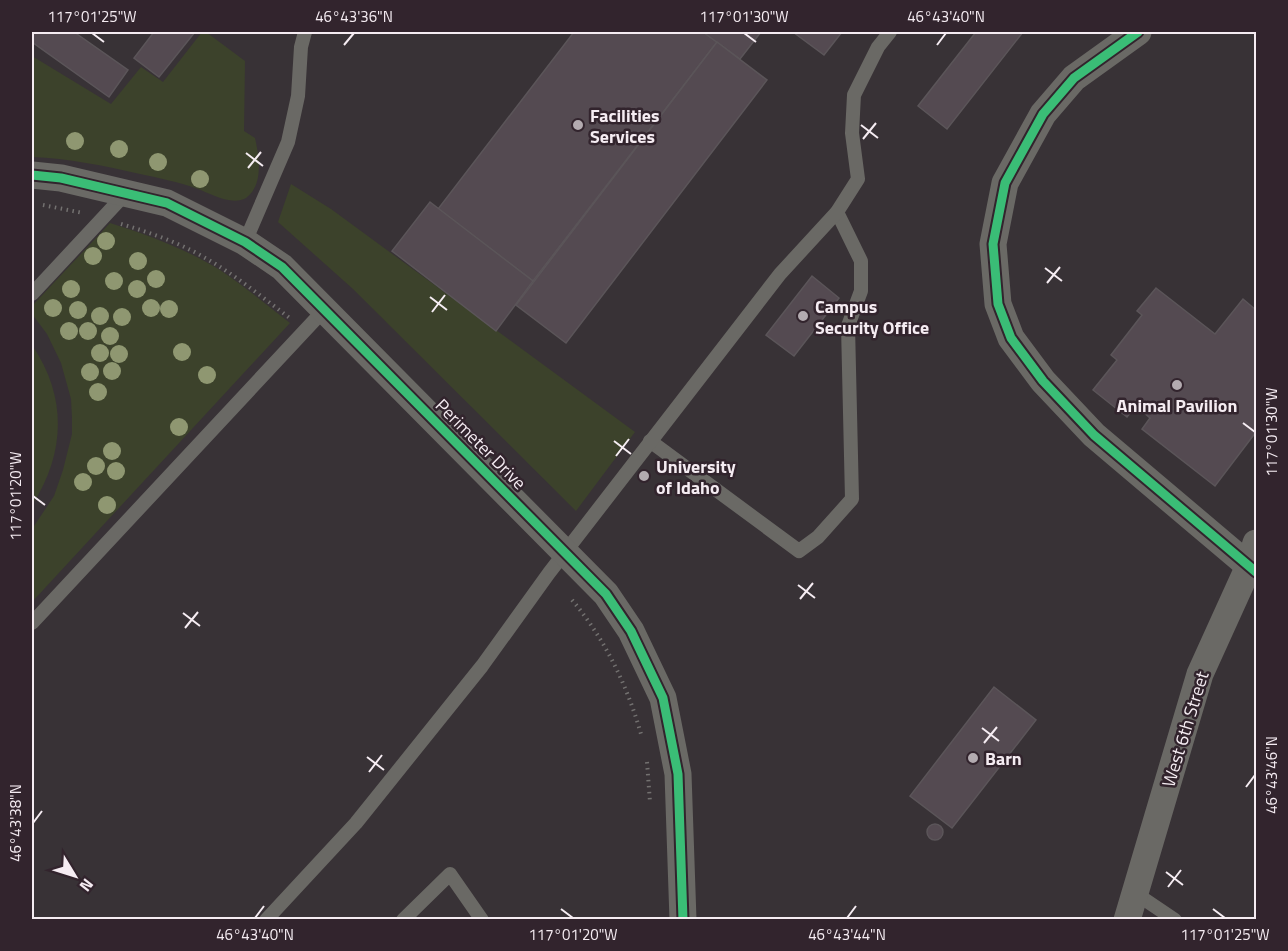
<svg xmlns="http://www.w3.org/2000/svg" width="1288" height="951" font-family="'Titillium Web',sans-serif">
  <rect width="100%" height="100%" fill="#383236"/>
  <g fill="#3c422b">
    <path d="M202 32H206L245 61 244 131 255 138C259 156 264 185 246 198 232 206 211 194 198 189 179 182 159 178 140 174 104 166 68 158 32 157V56L111 104 141 67 163 82Z"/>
    <path d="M291 184 331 209 635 432 576 511 353 289 278 222Z"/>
    <path d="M110 223C148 235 186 249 220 270 244 286 267 305 290 323L32 602V529L54 496 63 470 72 434V418L71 399 61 363 47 334 32 314V306Z"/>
    <path d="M32 345C67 396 66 453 32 505Z"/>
  </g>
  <g fill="#544a51" stroke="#5b5559" stroke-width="1.5">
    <path d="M32 32H74L128 70 109 97 32 42Z"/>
    <path d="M154 32H195L159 77 134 58Z"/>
    <path d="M574 32H703L717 42 533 281 438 209Z"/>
    <path d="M703 32H761L740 59Z"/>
    <path d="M793 32H842L824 55Z"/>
    <path d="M976 32H1023L947 129 918 106Z"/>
    <path d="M717 42 767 80 566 343 516 305Z"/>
    <path d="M430 202 533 281 496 331 392 251Z"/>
    <path d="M812 276 839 298 794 356 766 335Z"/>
    <path d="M1156 288 1215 334 1243 299 1256 310V432L1215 486 1142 429 1150 418 1136 406 1127 417 1093 390 1117 360 1111 355 1142 315 1137 311Z"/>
    <path d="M994 687 1036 720 952 828 910 796Z"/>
    <circle cx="935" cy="832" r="8"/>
  </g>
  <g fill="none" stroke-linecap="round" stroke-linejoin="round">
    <g stroke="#737170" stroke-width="4" stroke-dasharray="1.5 4.5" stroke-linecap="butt">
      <path d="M43 205 83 213"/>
      <path d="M121 224C148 232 175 241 200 255 233 273 262 297 291 319"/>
      <path d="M572 600C605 639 627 685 641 734"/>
      <path d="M647 762 650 802"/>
    </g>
    <g stroke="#6a6965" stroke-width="14">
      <path d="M245 242 288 142 298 96 301 47 305 32"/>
      <path d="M32 294 127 192"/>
      <path d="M650 441 799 551 818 537 852 499 848 326 861 291V261L837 212"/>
      <path d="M32 623 325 309"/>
      <path d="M1135 893 1175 920"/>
      <path d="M266 920 356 823 482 666 549 573 780 274 837 212 858 179 852 133 854 95 878 47 890 32"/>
      <path d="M403 920 450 874 482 920"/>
    </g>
    <g stroke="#6a6965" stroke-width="27">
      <path d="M1138 32 1074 78 1043 114 1005 183 993 244 998 304 1011 338 1043 381 1094 435 1256 572"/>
      <path d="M32 175 61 178 167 203 245 242 282 267 606 594 631 631 663 698 678 774 683 920"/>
      <path d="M1127 920 1200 674 1249 566 1256 543"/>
    </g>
    <defs>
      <g id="cycleway">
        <path d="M1138 32 1074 78 1043 114 1005 183 993 244 998 304 1011 338 1043 381 1094 435 1256 572"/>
        <path d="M32 175 61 178 167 203 245 242 282 267 606 594 631 631 663 698 678 774 683 920"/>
      </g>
    </defs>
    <use href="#cycleway" stroke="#32242d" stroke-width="13"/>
    <use href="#cycleway" stroke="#3abd76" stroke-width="9"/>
  </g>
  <g fill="#8f9771">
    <circle cx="75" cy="141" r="9"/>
    <circle cx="119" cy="149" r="9"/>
    <circle cx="158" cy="162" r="9"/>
    <circle cx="200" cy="179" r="9"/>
    <circle cx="106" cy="241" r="9"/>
    <circle cx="93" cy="256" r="9"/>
    <circle cx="138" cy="261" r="9"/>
    <circle cx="156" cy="279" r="9"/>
    <circle cx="114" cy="281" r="9"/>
    <circle cx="71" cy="289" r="9"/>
    <circle cx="137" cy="289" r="9"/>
    <circle cx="53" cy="308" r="9"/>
    <circle cx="151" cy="308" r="9"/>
    <circle cx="169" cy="309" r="9"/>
    <circle cx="78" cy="310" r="9"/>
    <circle cx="100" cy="316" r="9"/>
    <circle cx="122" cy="317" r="9"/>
    <circle cx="69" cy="331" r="9"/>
    <circle cx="88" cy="331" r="9"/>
    <circle cx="110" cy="336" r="9"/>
    <circle cx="182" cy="352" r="9"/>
    <circle cx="100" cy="353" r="9"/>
    <circle cx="119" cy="354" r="9"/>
    <circle cx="112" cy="371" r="9"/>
    <circle cx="90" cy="372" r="9"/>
    <circle cx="207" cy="375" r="9"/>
    <circle cx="98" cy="392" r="9"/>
    <circle cx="179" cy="427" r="9"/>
    <circle cx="112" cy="451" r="9"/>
    <circle cx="96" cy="466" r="9"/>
    <circle cx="116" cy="471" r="9"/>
    <circle cx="83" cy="482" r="9"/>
    <circle cx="107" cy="505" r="9"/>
  </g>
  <path fill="none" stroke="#f5ecf2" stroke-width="2" d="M92 33 104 42M744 33 756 42M344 45 354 33M937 45 946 33M861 125 878 138M863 139 876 123M246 153 263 166M248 168 261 152M1045 268 1062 281M1047 283 1060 267M430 297 447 310M432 312 445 295M1243 423 1255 432M614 441 631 454M616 456 629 439M33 496 45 505M798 585 815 598M800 599 813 583M183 613 200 626M185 628 198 612M982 728 999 741M984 743 997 727M367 757 384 770M369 772 382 755M1246 787 1255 775M33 823 42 811M1166 872 1183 885M1168 887 1181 870M561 909 573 918M1213 909 1225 918M255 918 264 906M847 918 856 906"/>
  <g fill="#b3abb0" stroke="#32242d" stroke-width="2">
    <circle cx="578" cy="125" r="6"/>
    <circle cx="803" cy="316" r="6"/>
    <circle cx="1177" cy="385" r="6"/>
    <circle cx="644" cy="476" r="6"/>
    <circle cx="973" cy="758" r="6"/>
  </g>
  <g text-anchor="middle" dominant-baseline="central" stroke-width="5" stroke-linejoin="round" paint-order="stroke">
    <g font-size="18" font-weight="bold" fill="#f5ecf2" stroke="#32242d" text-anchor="start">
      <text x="590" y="115">Facilities<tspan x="590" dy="21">Services</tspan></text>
      <text x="815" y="306">Campus<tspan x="815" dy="21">Security Office</tspan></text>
      <text x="1177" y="405" text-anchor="middle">Animal Pavilion</text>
      <text x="656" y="466">University<tspan x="656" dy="21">of Idaho</tspan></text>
      <text x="985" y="758">Barn</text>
    </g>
    <g font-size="18" fill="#f5ecf2" stroke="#32242d">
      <text transform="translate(481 444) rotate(45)">Perimeter Drive</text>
      <text transform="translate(1185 729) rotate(-73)">West 6th Street</text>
    </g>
  </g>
  <rect width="1288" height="951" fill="none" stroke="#32242d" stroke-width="66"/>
  <g transform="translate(75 876) rotate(128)" stroke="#32242d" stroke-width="4.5" paint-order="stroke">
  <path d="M0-4.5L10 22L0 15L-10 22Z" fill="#f5ecf2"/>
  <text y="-9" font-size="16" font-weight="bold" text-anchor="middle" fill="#f5ecf2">N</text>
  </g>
  <rect x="33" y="33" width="1222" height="885" fill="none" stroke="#f5ecf2" stroke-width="2"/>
  <g font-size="15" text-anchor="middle" fill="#f5ecf2">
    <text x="92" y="22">117°01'25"W</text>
    <text x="354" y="22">46°43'36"N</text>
    <text x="744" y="22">117°01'30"W</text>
    <text x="946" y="22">46°43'40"N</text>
    <text transform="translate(1272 432) rotate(-90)" y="5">117°01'30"W</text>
    <text transform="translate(16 496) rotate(-90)" y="5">117°01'20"W</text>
    <text transform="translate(1272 775) rotate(-90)" y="5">46°43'46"N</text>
    <text transform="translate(16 823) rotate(-90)" y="5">46°43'38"N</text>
    <text x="255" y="940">46°43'40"N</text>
    <text x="573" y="940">117°01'20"W</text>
    <text x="847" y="940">46°43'44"N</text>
    <text x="1225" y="940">117°01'25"W</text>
  </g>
</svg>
